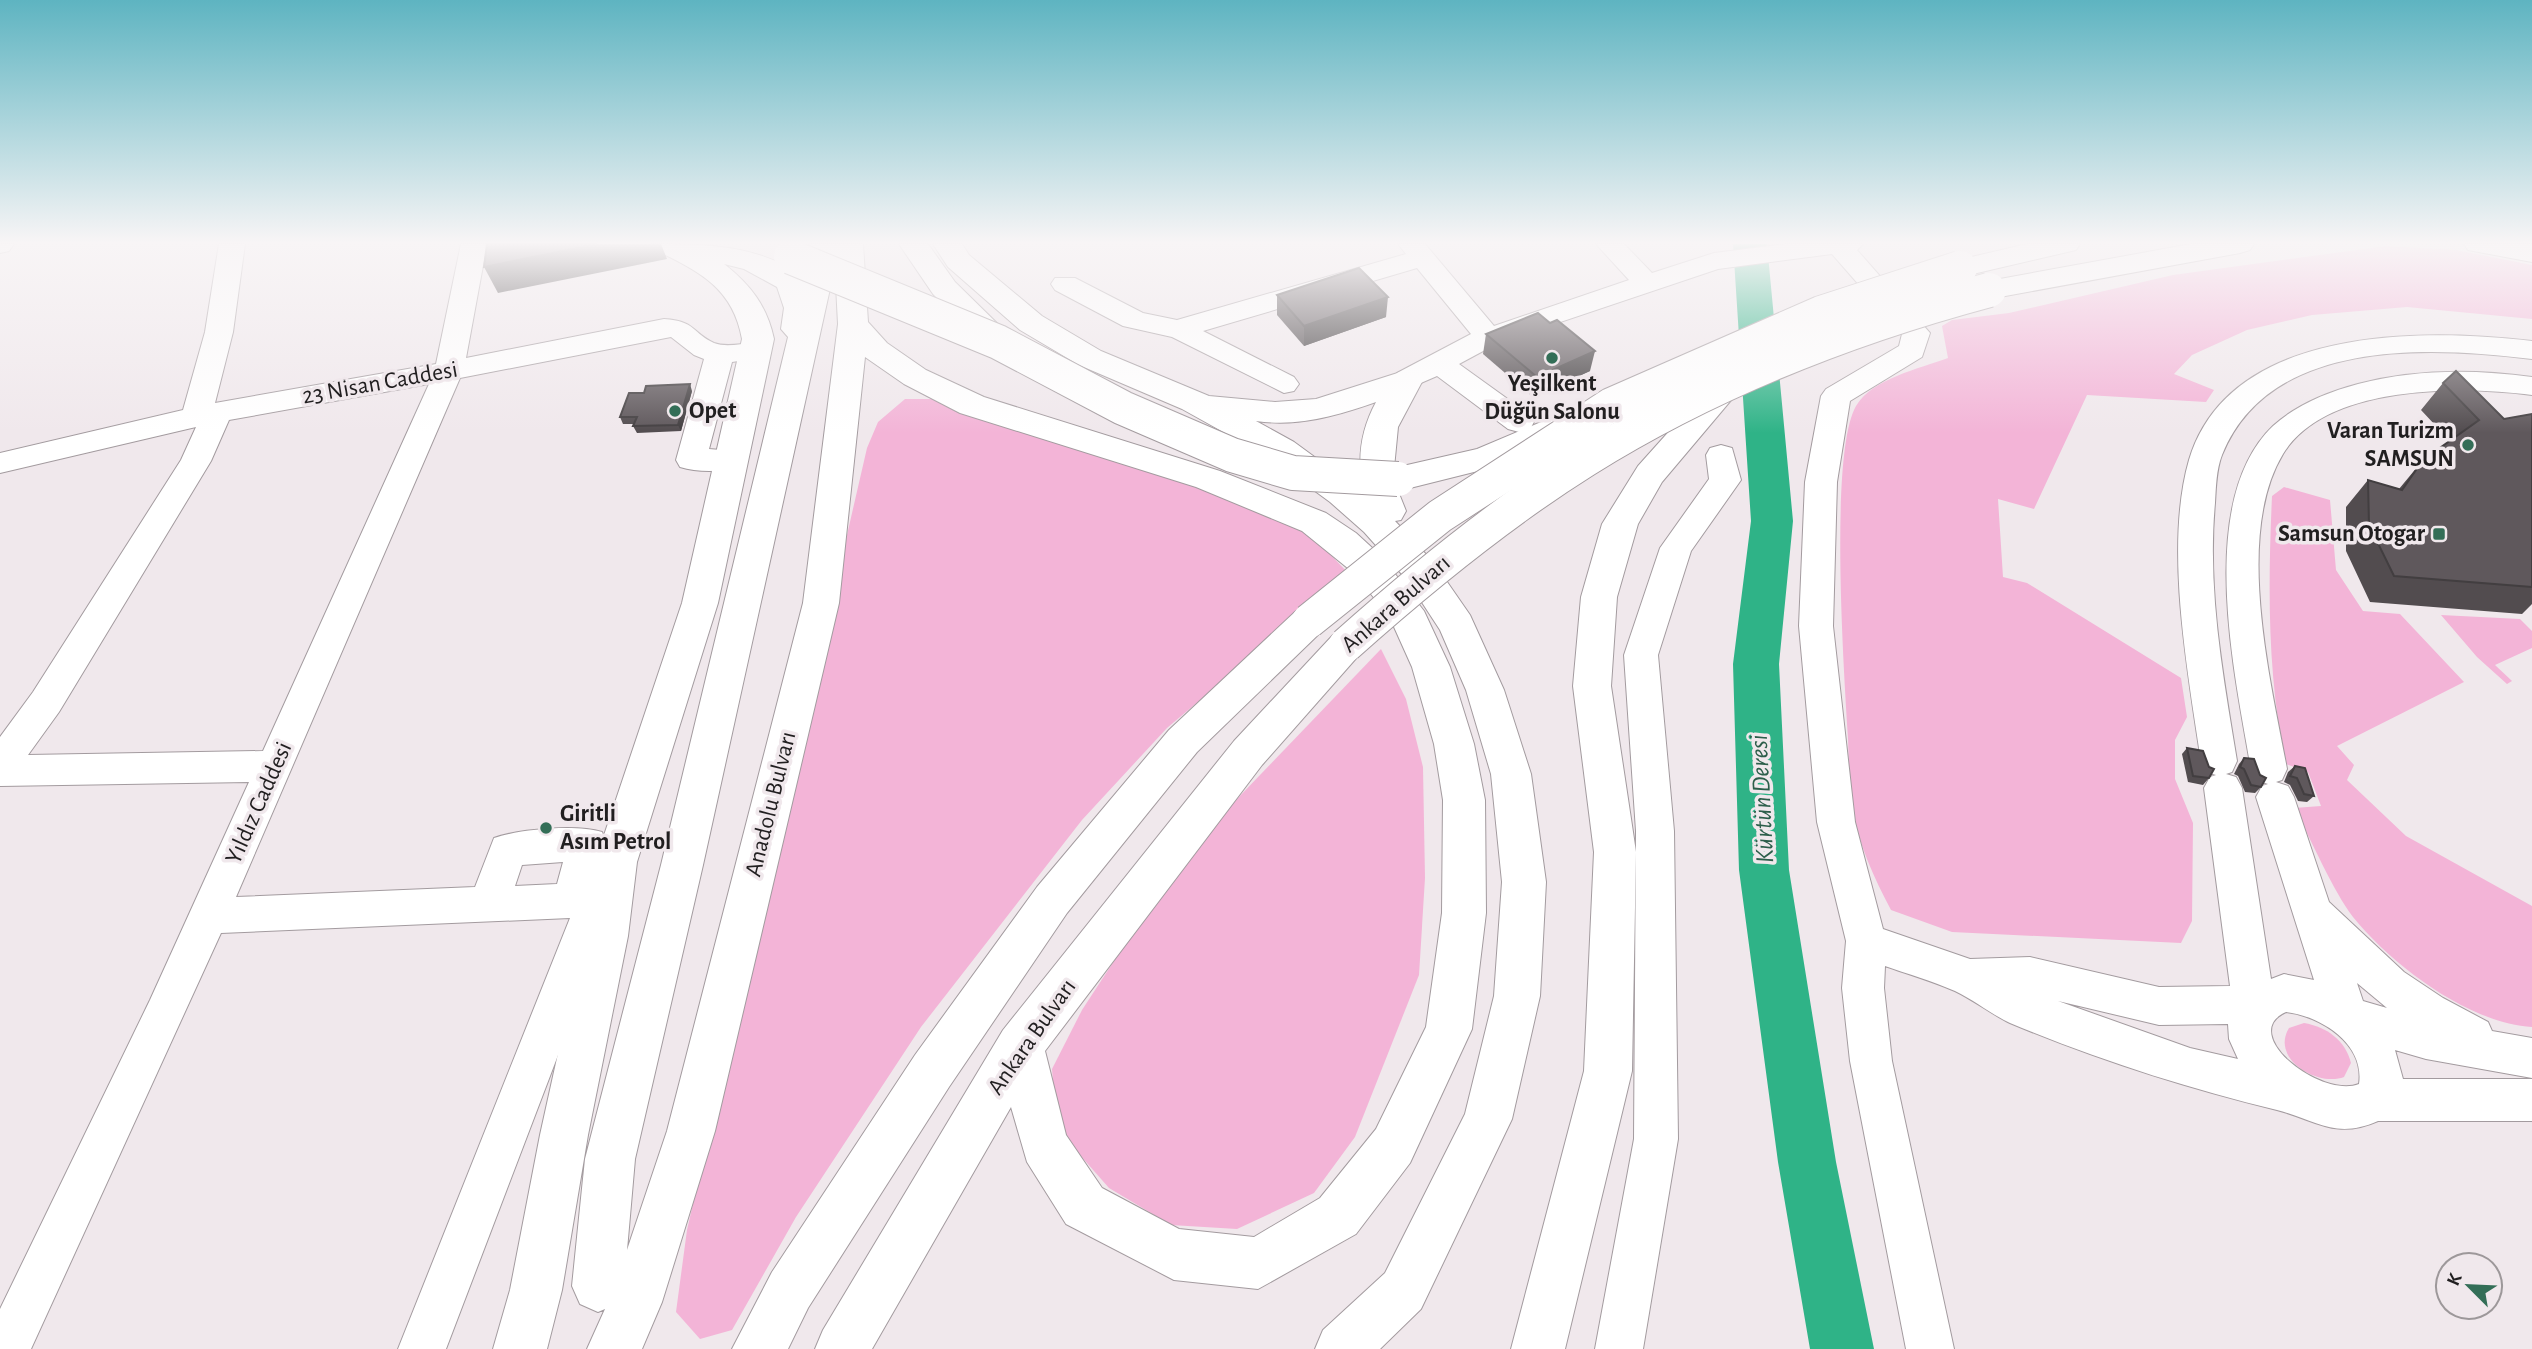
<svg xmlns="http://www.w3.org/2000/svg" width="2532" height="1349" font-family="'Alegreya Sans',sans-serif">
  <rect width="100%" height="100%" fill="#f0e8ec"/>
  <g fill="#f3b4d7">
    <path d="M2386 246 2456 250 2532 265V319L2407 307 2312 315 2247 330 2192 355 2174 374 2214 390 2206 402 2087 395 2034 509 1998 499 2003 577 2027 583 2181 678 2187 717 2175 740V779L2193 823 2192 921 2181 943 1952 932 1891 910C1874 878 1858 843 1852 806 1848 784 1849 760 1848 738 1844 674 1829 453 1856 406 1873 378 1919 369 1948 358L1942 326 1952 320 2009 313 2173 275Z"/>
    <path d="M905 399H936L1197 485 1303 526 1349 574 1167 728 1082 820 921 1027 796 1217 732 1330 700 1339 676 1312 687 1230 867 448 878 422Z"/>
    <path d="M2284 487 2330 500 2336 570 2363 611 2400 614 2464 682 2337 746 2354 765 2347 780 2406 836 2532 906V1027C2468 1023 2392 965 2353 917 2333 891 2311 839 2294 808L2321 806 2308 772 2286 764C2267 676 2268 586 2272 496Z"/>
    <path d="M2441 615 2520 619 2532 631V648L2495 665 2512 681 2507 684 2477 657Z"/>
    <path d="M1381 649 1406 699 1423 767 1425 878 1419 975 1355 1137 1314 1193 1237 1229 1171 1225 1109 1188 1057 1129 1052 1069 1082 1010 1146 912 1213 824Z"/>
    <path d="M2304 1023C2327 1027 2345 1040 2351 1063L2344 1077C2318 1087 2270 1059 2289 1028Z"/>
  </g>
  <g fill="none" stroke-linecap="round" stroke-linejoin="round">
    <path fill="#2fb387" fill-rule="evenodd" d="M1733 244H1767L1793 521 1779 664 1789 870 1836 1162 1874 1349H1810L1778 1162 1739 870 1733 664 1751 521Z"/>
    <defs>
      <g id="minor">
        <path d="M0 244H14L9 251 0 253Z"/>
        <path d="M219 244H245L233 332 215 403 436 364 461 244H487L466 358 664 319C696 321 692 333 714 343 730 349 749 340 765 345L769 351 765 357 732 362 709 449 744 452 748 459 744 466C725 472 699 473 680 467L676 460 704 359 694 355 671 337 460 378 236 897 475 887 494 838C520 829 576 824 602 832L607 844 597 882H611L625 887 631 899 625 911 611 916 446 1349H398L570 918 221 933 31 1349H0V1309L150 1000 249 782 0 786V737L33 692 181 460 196 427 0 473V453L183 410 205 332ZM429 384 263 751 28 755 59 712 211 461 229 420ZM563 862 557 884 515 886 522 865Z"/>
        <path d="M1398 244H1425L1494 326 1629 280 1596 244H1624L1652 273 1714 253 1785 244H1863L1857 250 1930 333 1922 357 1850 401 1837 482 1833 626 1855 822 1883 929 1970 959 2030 957 2159 987 2230 986 2204 788 2210 777 2216 775 2206 772 2201 761C2188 673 2164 546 2189 460 2229 326 2421 328 2532 341V359C2428 346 2269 338 2222 455 2216 470 2216 488 2215 503 2207 590 2223 675 2237 761L2232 772 2226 774 2236 777 2242 788 2271 979 2284 974 2314 980 2256 797 2262 786 2268 784 2256 780 2251 769C2235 675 2195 501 2273 426 2296 405 2328 392 2358 384 2416 369 2473 369 2532 377V395C2461 386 2326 384 2283 454 2234 535 2271 682 2287 769L2282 780 2276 782 2288 786 2294 797 2329 902 2404 972 2443 998 2488 1022 2492 1031 2532 1038V1078L2426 1059 2395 1050 2403 1079H2532V1121H2378C2335 1140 2316 1120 2277 1110 2186 1088 2096 1059 2010 1023 1991 1014 1974 1000 1955 991 1932 981 1908 974 1885 966L1884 988 1892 1061 1954 1349H1906L1850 1061 1842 988 1846 941 1817 822 1799 626 1805 482 1821 396 1826 389 1899 346 1902 334 1832 254 1718 269 1498 343 1459 364 1530 415 1534 422 1530 429 1519 432 1508 429 1437 376 1407 389 1397 387 1392 380 1397 373 1471 334 1417 268 1203 331 1294 377 1299 384 1294 391 1284 393 1172 337 1123 326 1055 290 1051 284 1055 278H1075L1143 313 1177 320 1406 254ZM2357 983 2387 1008 2363 1001ZM2058 1001 2159 1025 2228 1024 2229 1039 2238 1059 2190 1048ZM2286 1012C2321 1016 2365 1044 2359 1084 2321 1099 2237 1034 2286 1012Z"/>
        <path d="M1721 445 1732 448 1741 480 1691 551 1658 655 1674 831 1678 1139 1643 1349H1595L1634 1139 1636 831 1624 655 1660 548 1709 479 1706 455 1710 448Z"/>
      </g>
      <g id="highway">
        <path d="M651 244C704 244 758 244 803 277L810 244H863L868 322 887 343 926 370 984 397 1220 471 1326 513 1356 533 1381 556 1424 611 1450 667 1474 744 1485 800 1486 913 1472 1029 1410 1163 1356 1234 1258 1289 1174 1280 1066 1224 1027 1162 1011 1107 872 1349H815L823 1330 1003 1030 1234 741 1333 635 1346 631 1359 635 1365 645 1359 655 1262 765 1045 1051 1066 1135 1102 1188 1179 1229 1254 1237 1320 1198 1376 1129 1426 1027 1442 913 1443 800 1434 744 1412 667 1390 618 1355 574 1302 531 1196 487 960 413 904 384 865 357 839 603 715 1131 662 1302 642 1349H587L605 1309 598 1312 580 1304 572 1286 585 1159 661 865 788 337 781 329 784 308 777 287 744 269 724 264C750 284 767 306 774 339L718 603 637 862 628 936 588 1135 562 1290 547 1349H493L510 1290 540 1135 584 936 595 862 682 603 742 339C733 288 699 271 655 250ZM835 266 838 324 803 603 667 1131 627 1250 635 1159 703 865Z"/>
        <path d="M899 244H928L955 282 1009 335 1014 342 1009 349 998 352 987 349 933 294Z"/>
        <path d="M933 244H962L969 255 1042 316 1101 351 1209 396 1275 402 1316 399 1407 370 1418 373 1423 380 1398 427 1394 468 1477 449 1574 408 1586 411 1590 419 1586 427 1498 466 1398 491 1406 511 1401 520 1395 521 1434 563 1470 615 1504 690 1531 774 1546 882 1540 996 1512 1119 1421 1309 1380 1349H1315L1323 1330 1385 1273 1465 1114 1494 996 1502 882 1491 774 1466 690 1440 630 1408 581 1364 532 1330 502 1270 458 1182 409 1079 365 1020 330 948 267ZM1376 402C1360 432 1356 461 1365 494L1294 442 1256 421C1299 427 1336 416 1376 402Z"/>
        <path d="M2027 244H2080L2076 250 1960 277 1950 274 1945 268 1950 262Z"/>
        <path d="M2191 244H2254L2250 250 2240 253 1989 299 1978 296 1974 290 1978 284 1989 281Z"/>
        <path d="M2464 244H2532V262L2468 250Z"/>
        <path d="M1727 376 1738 379 1743 386 1662 482 1638 524 1617 597 1611 686 1636 852 1632 1071 1565 1349H1511L1584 1071 1594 852 1573 686 1581 597 1602 524 1638 466 1716 379Z"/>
        <path d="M1309 607 1322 611 1328 621 1322 631 1197 752 1067 913 949 1087 808 1308 788 1349H732L772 1272 915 1055 1037 887 1169 730 1296 611Z"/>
      </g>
    </defs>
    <use href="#minor" stroke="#a39b9f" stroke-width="2"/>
    <use href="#highway" stroke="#a39b9f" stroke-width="2"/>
    <use href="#minor" fill="#fff" fill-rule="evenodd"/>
    <use href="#highway" fill="#fff" fill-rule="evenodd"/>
    <defs>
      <g id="highway-bridge">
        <path d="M791 257 998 342 1123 408 1232 455 1293 473 1398 479"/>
        <path d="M1309 621 1440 516 1611 405 1821 313 1960 268"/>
        <path d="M1346 645C1421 578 1499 514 1585 460 1710 382 1847 328 1989 290"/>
      </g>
    </defs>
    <use href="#highway-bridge" stroke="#a39b9f" stroke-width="36" stroke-linecap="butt"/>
    <use href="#highway-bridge" stroke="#fff" stroke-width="34"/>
  </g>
  <g fill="#524c4f">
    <path d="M1277 295 1386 317 1304 346 1277 315Z"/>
    <path d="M1486 334 1590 371 1533 397 1483 354Z"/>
    <path d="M2443 383 2504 419 2532 414V604L2522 614 2370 602 2346 551V507L2368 480 2399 489 2423 460 2450 441 2421 410Z"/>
    <path d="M692 391 681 431 637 433 633 426 634 424H623L620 417Z"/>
    <path d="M2187 748 2209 778 2203 785 2188 782 2182 754Z"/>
    <path d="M2244 758 2260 775 2261 787 2255 793 2245 792 2238 776 2234 774 2239 764Z"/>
    <path d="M2295 766 2314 796 2307 802 2298 801 2290 785 2284 782 2288 772Z"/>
  </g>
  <g fill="#423e40">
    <path d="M597 244H661L667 259 498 293 484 267Z"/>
    <path d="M1388 297 1386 317 1304 346V326Z"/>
    <path d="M1595 351 1590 371 1533 397 1537 377Z"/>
    <path d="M690 384 692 391 681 431 678 425Z"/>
  </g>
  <g fill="#5f585c" stroke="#423e40" stroke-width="2">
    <path d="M487 244H597L484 267Z"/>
    <path d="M1359 268 1388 297 1304 326 1277 295Z"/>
    <path d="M1538 313 1550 323 1557 320 1595 351 1537 377 1486 334Z"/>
    <path d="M2456 371 2504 419 2532 414V587L2394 576 2369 525 2368 480 2402 490 2423 460 2479 420 2443 383Z"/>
    <path d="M690 384 678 425 633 426 637 417H620L629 393H644L646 386Z"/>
    <path d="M2187 748 2203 751 2209 767 2214 769 2209 778 2193 776Z"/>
    <path d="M2244 758 2254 759 2260 775 2266 778 2261 787 2251 785 2244 769 2240 767Z"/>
    <path d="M2295 766 2305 768 2314 796 2304 794 2297 778 2290 776Z"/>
  </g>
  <linearGradient id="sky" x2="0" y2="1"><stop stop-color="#5eb4c1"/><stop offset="0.56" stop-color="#f8f5f6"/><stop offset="1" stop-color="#f8f5f6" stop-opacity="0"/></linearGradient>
  <rect width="2532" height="433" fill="url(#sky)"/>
  <g fill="#336e57" stroke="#f0e8ec" stroke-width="2.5">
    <circle cx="1552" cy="358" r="7"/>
    <circle cx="675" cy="411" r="7"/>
    <circle cx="2468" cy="445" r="7"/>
    <rect x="2432" y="527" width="14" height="14" rx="3.5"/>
    <circle cx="546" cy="828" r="7"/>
  </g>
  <g text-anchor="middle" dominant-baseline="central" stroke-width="7" stroke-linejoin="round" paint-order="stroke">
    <g font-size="24" fill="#211f20" stroke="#f0e8ec">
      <text transform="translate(380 383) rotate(-10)">23 Nisan Caddesi</text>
      <text transform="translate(1396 604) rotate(-41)">Ankara Bulvarı</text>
      <text transform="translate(259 803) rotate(-66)">Yıldız Caddesi</text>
      <text transform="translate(771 804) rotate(-76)">Anadolu Bulvarı</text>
      <text transform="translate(1032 1037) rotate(-55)">Ankara Bulvarı</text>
    </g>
    <g font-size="24" font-weight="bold" fill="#211f20" stroke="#f0e8ec" text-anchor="start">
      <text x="1552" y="384" text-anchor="middle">Yeşilkent<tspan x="1552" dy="28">Düğün Salonu</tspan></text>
      <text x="689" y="411">Opet</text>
      <text x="2454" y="431" text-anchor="end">Varan Turizm<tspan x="2454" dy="28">SAMSUN</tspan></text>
      <text x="2425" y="534" text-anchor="end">Samsun Otogar</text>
      <text x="560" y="814">Giritli<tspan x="560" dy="28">Asım Petrol</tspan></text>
    </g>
    <g font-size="26" font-style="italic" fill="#2c5e4a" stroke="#f0e8ec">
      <text transform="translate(1762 799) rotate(-93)">Kürtün Deresi</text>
    </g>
  </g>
  <g transform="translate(2469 1286) rotate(294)"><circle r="33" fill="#f0e8ec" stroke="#9d989a" stroke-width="2"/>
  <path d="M0-5L12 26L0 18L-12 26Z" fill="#336e57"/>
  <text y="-10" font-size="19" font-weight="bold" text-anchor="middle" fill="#211f20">K</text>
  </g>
</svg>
